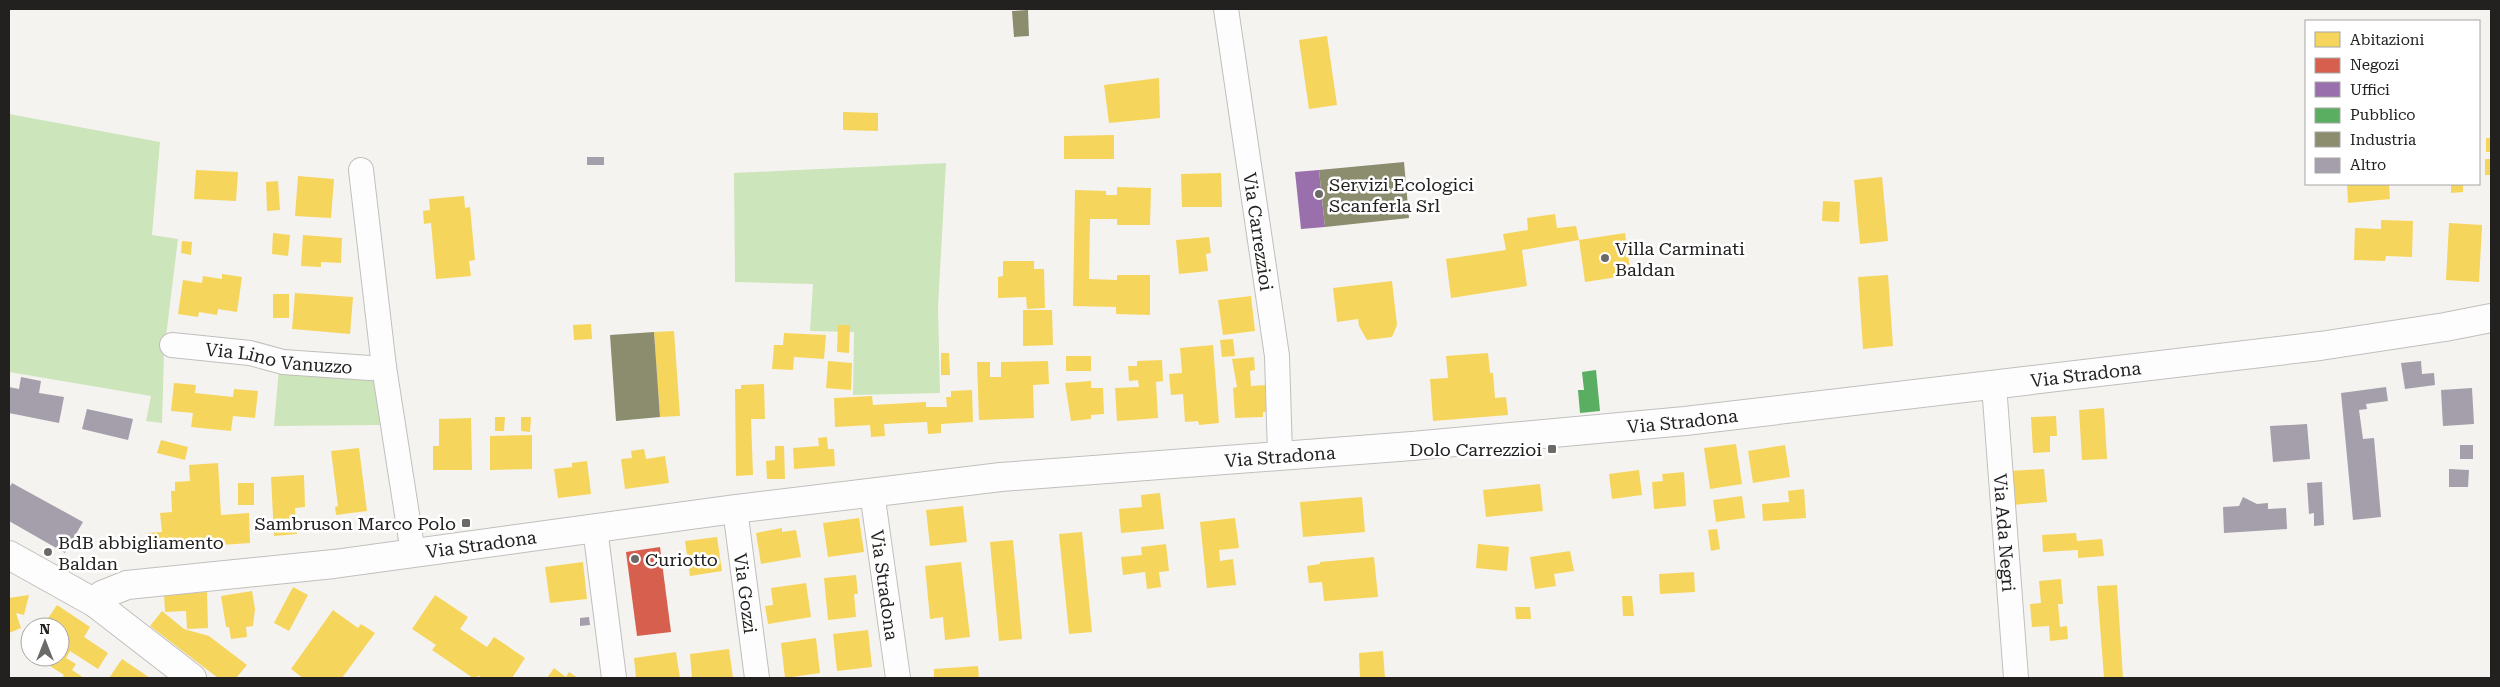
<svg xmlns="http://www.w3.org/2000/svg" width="2500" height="687" font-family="'Roboto Serif',serif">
  <rect width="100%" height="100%" fill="#f5f3f0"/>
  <g fill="#cde5ba">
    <path d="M9 114 160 142 152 235 178 239 164 353 162 423 146 421 151 396 9 372Z"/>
    <path d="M946 163 938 306 940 393 853 395 854 332 810 331 813 284 735 282 734 173Z"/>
    <path d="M279 368 366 376 375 381 380 425 274 426Z"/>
  </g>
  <g fill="#f6d55c">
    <path d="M1327 36 1337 105 1309 109 1299 40Z"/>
    <path d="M1159 78 1160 118 1109 123 1104 85Z"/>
    <path d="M843 112 878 113V131L843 130Z"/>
    <path d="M1114 135V159H1064V136Z"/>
    <rect x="2486" y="138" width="5" height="14"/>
    <rect x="2485" y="159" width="6" height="16"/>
    <path d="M196 170 238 172 236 201 194 199Z"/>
    <path d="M1221 173 1222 207H1182L1181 174Z"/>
    <path d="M298 176 334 179 331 218 295 216Z"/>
    <path d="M1882 177 1888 241 1860 244 1854 180Z"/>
    <path d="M278 181 280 210 267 211 266 182Z"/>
    <path d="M2347 184H2389L2390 199 2348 203Z"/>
    <path d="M2451 184H2463V192L2451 193Z"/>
    <path d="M1117 187 1151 188 1150 225H1117V219H1090L1089 279 1117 280V275H1150V315L1116 314V307L1073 306 1075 190 1106 191V195H1117Z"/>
    <path d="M464 196 465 208 470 207 475 260 469 261 471 276 436 279 431 223 424 224 423 211 430 210 429 199Z"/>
    <path d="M1823 201 1840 202 1839 222 1822 221Z"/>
    <path d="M1555 214 1557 228 1576 226 1579 240 1522 250 1527 286 1451 298 1446 259 1506 250 1503 234 1528 230 1527 218Z"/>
    <path d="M2381 220 2413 221 2412 257 2386 256 2385 261 2354 260 2355 228 2381 229Z"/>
    <path d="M2449 223 2482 225 2479 282 2446 280Z"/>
    <path d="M273 233 290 235 288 256 272 254Z"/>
    <path d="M1625 233 1631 275 1585 282 1579 240Z"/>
    <path d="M303 235 342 238 341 263 321 262V267L301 266Z"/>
    <path d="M1209 237 1211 253 1206 254 1208 271 1179 274 1176 240Z"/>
    <path d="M182 241 192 242 191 255 181 253Z"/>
    <path d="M1003 261H1034V269H1044L1045 308 1027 309 1026 297 998 298V277L1003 276Z"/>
    <path d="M222 274 242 277 237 312 218 309 217 315 199 312 198 317 178 314 183 280 202 283 203 276 222 279Z"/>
    <path d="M1888 275 1893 346 1863 349 1858 277Z"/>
    <path d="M1392 281 1397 325 1392 337 1367 340 1359 326 1358 319 1337 322 1333 288Z"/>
    <path d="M295 293 353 297 350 334 292 329Z"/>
    <rect x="273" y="294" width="16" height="24"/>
    <path d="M1251 296 1255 331 1223 335 1218 300Z"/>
    <path d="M1023 310H1052L1053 345 1023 346Z"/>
    <path d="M591 324 592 339 574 340 573 325Z"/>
    <path d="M838 325H850L849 353 837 352Z"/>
    <path d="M674 331 680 416 660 417 654 332Z"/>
    <path d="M784 333 826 335 824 359 794 357 793 370 772 369 774 345H783Z"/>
    <path d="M1233 339 1235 356 1222 357 1220 340Z"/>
    <path d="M1213 345 1219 423 1199 425 1198 421 1185 422 1183 394 1171 395 1169 374 1182 373 1180 348Z"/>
    <path d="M941 353H949L950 375H941Z"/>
    <path d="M1488 353 1490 373H1493L1495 398 1506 397 1508 415 1433 421 1430 379 1448 378 1446 356Z"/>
    <rect x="1066" y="356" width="25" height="15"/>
    <path d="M1254 357 1255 370 1250 371 1251 386 1266 385 1268 412H1263V417L1235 418 1233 388 1237 387 1232 359Z"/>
    <path d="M1162 360 1163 381 1156 382 1158 418 1117 421 1115 388 1139 387 1138 380 1129 381 1128 366H1137V361Z"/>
    <path d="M828 361 852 363 851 390 826 388Z"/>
    <path d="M1048 361 1049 384 1033 385 1034 418 979 420 977 362H990V377H1001V362Z"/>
    <path d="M1091 381V388H1103L1104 414 1091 415V419L1071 421 1065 383Z"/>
    <path d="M174 383 196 385 195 393 233 397 234 389 258 391 255 418 233 416 231 431 191 427 193 413 171 411Z"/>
    <path d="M764 384 765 419H751L753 475 736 476 735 389H741V385Z"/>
    <path d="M972 390 973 422 941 424V433L928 434 927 422 884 424 885 436 871 437 870 425 835 427 834 398 872 396 873 405 926 402V407H947L946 397H951V391Z"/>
    <path d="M2104 408 2107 459 2082 460 2079 410Z"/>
    <path d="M2056 416 2057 436H2050V452L2033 453 2031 417Z"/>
    <path d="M495 417H505L504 431H495Z"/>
    <path d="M521 417H531L530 432 521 431Z"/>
    <path d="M471 418 472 470H433V446H439V419Z"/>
    <path d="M532 435V469L490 470V436Z"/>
    <path d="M827 437 828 449H834L835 466 794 469 793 448 819 446 818 438Z"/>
    <path d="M161 440 188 447 185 460 157 453Z"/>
    <path d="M1736 444 1742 484 1710 489 1704 448Z"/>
    <path d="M1785 445 1790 477 1753 483 1748 451Z"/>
    <path d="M775 446H784L785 479H767L766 461 775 460Z"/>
    <path d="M359 448 367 511 336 515 335 507 338 506 331 451Z"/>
    <path d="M644 449 646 459 665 456 669 483 625 489 621 459 632 458 631 451Z"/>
    <path d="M587 461 591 494 558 498 554 469 572 467V463Z"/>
    <path d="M218 463 221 515 249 513 250 543 149 550 147 533 162 532 160 513 172 512 171 491H175V482L190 481 189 465Z"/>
    <path d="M2044 469 2047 502 2012 505 2009 471Z"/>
    <path d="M1639 470 1642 495 1612 499 1609 474Z"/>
    <path d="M1684 472 1686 506 1654 509 1652 482 1663 481 1662 474Z"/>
    <path d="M304 475 305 507 295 508 297 534 274 536 271 477Z"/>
    <rect x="238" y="483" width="16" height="22"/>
    <path d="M1540 484 1543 511 1486 517 1483 490Z"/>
    <path d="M1804 489 1806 518 1763 521 1762 504 1789 502 1788 491Z"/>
    <path d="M1160 493 1164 529 1121 533 1119 509 1142 507 1141 495Z"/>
    <path d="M1742 496 1745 518 1716 522 1713 500Z"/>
    <path d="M1362 497 1365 532 1303 537 1300 502Z"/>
    <path d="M963 506 967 542 930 546 926 510Z"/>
    <path d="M859 518 864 552 828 557 823 523Z"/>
    <path d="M1235 518 1239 548 1219 550 1220 561 1233 559 1236 585 1207 588 1200 522Z"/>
    <path d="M782 528V532L796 530 801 557 761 564 756 533Z"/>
    <path d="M1717 529 1720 549 1711 551 1708 530Z"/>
    <path d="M1082 532 1092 632 1069 634 1059 534Z"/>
    <path d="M2076 533 2077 541 2102 539 2104 556 2078 558V550L2043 552 2042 535Z"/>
    <path d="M717 537 722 571 690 576 685 541Z"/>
    <path d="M1013 540 1022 639 999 641 990 542Z"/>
    <path d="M1166 544 1169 571 1159 572 1161 587 1147 589 1145 572 1123 575 1121 557 1142 555 1141 547Z"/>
    <path d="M1478 544 1509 547 1507 571 1476 568Z"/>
    <path d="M1570 551 1574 571 1554 574 1556 586 1535 589 1530 557Z"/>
    <path d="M1374 557 1378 597 1324 601 1322 582 1309 583 1307 566 1320 564V562Z"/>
    <path d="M583 562 587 599 550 603 545 567Z"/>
    <path d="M961 562 970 637 945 640 943 617 930 619 925 566Z"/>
    <path d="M1694 572 1695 592 1660 594 1659 574Z"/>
    <path d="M856 575 858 594H854L856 617 828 620 824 578Z"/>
    <path d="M2061 579 2063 604H2058L2060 627 2067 626 2068 639 2050 641 2049 626 2032 627 2030 604 2041 603 2039 581Z"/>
    <path d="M806 583 811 617 768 624 765 606 773 605 771 588Z"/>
    <path d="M2117 585 2123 678H2104L2097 586Z"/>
    <path d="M293 587 308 595 289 631 274 623Z"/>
    <path d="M252 591 255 609 253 626 246 627 247 637 231 639 229 627H226L221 596Z"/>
    <path d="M207 592 208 628 187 629 186 611 165 612 164 594Z"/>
    <path d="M29 595 24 615 16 613 21 628 9 633V598Z"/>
    <path d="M435 595 468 617 460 629 487 647 494 637 525 658 512 678H482L479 676 473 678 432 650 436 645 412 629Z"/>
    <path d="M1622 596H1632L1634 616H1623Z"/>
    <path d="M57 605 90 627 84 637 108 653 98 669 70 651 66 658 76 664 72 670 84 678H62L64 675 36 657H60V627H42Z"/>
    <path d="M1515 607H1530L1531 619H1516Z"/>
    <path d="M333 610 358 628 361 624 375 633 342 678H303L291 669Z"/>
    <path d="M162 611 184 629 209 636 247 665 236 678H218L150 626Z"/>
    <path d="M868 630 872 667 837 671 833 634Z"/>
    <path d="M816 638 820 673 785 678 781 643Z"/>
    <path d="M729 649 733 678H692L690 654Z"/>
    <path d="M1383 651 1385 678H1360L1359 653Z"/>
    <path d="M676 652 680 678H636L634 658Z"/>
    <path d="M122 659 150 678H109Z"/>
    <path d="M978 666 979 678H934V669Z"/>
    <path d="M554 668 566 677 569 672 578 678H547Z"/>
  </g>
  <path fill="#d6604d" d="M660 547 671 632 637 636 626 552Z"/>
  <path fill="#9970ab" d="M1319 170 1325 227 1301 229 1295 172Z"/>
  <path fill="#5aae61" d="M1596 370 1600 411 1580 413 1578 390H1584L1582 372Z"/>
  <g fill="#8c8c6e">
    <path d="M1028 10 1029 36 1014 37 1012 11Z"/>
    <path d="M1404 162 1409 218 1325 227 1319 170Z"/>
    <path d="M654 332 660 417 616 421 610 335Z"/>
  </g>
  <g fill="#a59eab">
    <rect x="587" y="157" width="17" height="8"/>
    <path d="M2421 361 2422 374 2434 373 2435 385 2405 389 2401 363Z"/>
    <path d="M21 377 41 381 39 393 64 397 59 423 9 413V387L19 389Z"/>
    <path d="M2386 387 2388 401 2366 404 2367 409 2359 410 2363 439 2374 438 2381 517 2353 520 2341 393Z"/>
    <path d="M2472 388 2474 424 2443 426 2441 390Z"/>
    <path d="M87 409 133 419 128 440 82 429Z"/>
    <path d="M2307 424 2310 459 2273 462 2270 426Z"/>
    <rect x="2460" y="445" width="13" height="14"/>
    <path d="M2449 469 2469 470 2468 487H2449Z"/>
    <path d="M2322 482 2324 525 2314 526V513L2309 514 2307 483Z"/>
    <path d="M12 483 83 522 65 553 9 521V488Z"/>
    <path d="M2243 497 2257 504 2268 503V509L2286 508 2287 529 2224 533 2223 507 2239 506Z"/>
    <path d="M589 617 590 625 580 626V618Z"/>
  </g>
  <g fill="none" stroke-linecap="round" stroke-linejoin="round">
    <defs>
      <g id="minor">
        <path id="s1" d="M1226 9 1277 356 1280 455"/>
        <path d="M361 170 384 367 413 553"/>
        <path id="s2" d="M172 345 250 353 283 362 370 368 384 367"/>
        <path id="s3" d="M1994 385 2016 678"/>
        <path id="s4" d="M872 492 898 678"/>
        <path id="s5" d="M735 509 757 678"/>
        <path d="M595 528 614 678"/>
      </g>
      <g id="major">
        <path d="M9 555 95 603 192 678"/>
        <path id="s6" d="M95 603 102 595 127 585 334 564 735 509 1001 477 1412 446 1685 421 2320 346 2445 327 2491 318"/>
      </g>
    </defs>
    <use href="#minor" stroke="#c1bfbd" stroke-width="26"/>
    <use href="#major" stroke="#c1bfbd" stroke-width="30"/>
    <use href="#minor" stroke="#fefdfd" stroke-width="24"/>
    <use href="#major" stroke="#fefdfd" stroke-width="28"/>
  </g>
  <g fill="#6c6a68" stroke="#fff" stroke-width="2">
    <circle cx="1319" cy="194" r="5"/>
    <circle cx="1605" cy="258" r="5"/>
    <rect x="1547" y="444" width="10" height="10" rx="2.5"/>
    <rect x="461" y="518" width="10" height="10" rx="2.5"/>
    <circle cx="48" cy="552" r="5"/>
    <circle cx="635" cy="559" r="5"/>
  </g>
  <g text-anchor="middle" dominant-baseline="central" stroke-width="5" stroke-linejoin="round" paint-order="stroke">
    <g font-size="18" fill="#23211f" stroke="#fff" text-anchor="start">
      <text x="1329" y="184">Servizi Ecologici<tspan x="1329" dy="21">Scanferla Srl</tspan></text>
      <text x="1615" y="248">Villa Carminati<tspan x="1615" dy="21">Baldan</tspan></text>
      <text x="1542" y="449" text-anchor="end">Dolo Carrezzioi</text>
      <text x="456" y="523" text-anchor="end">Sambruson Marco Polo</text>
      <text x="58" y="542">BdB abbigliamento<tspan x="58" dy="21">Baldan</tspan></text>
      <text x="645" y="559">Curiotto</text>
    </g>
    <g font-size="18" fill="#23211f" stroke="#fff">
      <text stroke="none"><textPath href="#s1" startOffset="225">Via Carrezzioi</textPath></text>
      <text stroke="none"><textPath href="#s2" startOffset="108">Via Lino Vanuzzo</textPath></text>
      <text stroke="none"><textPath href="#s6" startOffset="2008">Via Stradona</textPath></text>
      <text stroke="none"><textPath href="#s6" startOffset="1602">Via Stradona</textPath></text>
      <text stroke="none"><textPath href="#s6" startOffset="1198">Via Stradona</textPath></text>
      <text stroke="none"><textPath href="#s3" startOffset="148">Via Ada Negri</textPath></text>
      <text stroke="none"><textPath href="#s6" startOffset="394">Via Stradona</textPath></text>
      <text stroke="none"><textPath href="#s4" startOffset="94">Via Stradona</textPath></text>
      <text stroke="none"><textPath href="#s5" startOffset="85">Via Gozzi</textPath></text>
    </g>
  </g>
  <rect width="2500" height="687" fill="none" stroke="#23211f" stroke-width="20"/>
  <rect x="2305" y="20" width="175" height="165" fill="#ffffff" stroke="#a7a6a5"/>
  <rect x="2315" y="32" width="25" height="15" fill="#f6d55c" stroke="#a7a6a5"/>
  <text x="2350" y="45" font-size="15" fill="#23211f">Abitazioni</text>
  <rect x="2315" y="58" width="25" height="15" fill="#d6604d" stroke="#a7a6a5"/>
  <text x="2350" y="70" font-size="15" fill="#23211f">Negozi</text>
  <rect x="2315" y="82" width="25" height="15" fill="#9970ab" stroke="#a7a6a5"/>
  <text x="2350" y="95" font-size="15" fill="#23211f">Uffici</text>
  <rect x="2315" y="108" width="25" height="15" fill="#5aae61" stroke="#a7a6a5"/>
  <text x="2350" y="120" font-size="15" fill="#23211f">Pubblico</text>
  <rect x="2315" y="132" width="25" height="15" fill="#8c8c6e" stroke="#a7a6a5"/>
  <text x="2350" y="145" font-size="15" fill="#23211f">Industria</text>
  <rect x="2315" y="158" width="25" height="15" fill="#a59eab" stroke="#a7a6a5"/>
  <text x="2350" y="170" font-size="15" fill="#23211f">Altro</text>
  <g transform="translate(45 642)"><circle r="24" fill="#ffffff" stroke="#a7a6a5"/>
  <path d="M0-4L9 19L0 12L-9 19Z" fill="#6c6a68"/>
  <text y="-8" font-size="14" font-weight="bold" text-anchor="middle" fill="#23211f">N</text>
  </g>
</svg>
